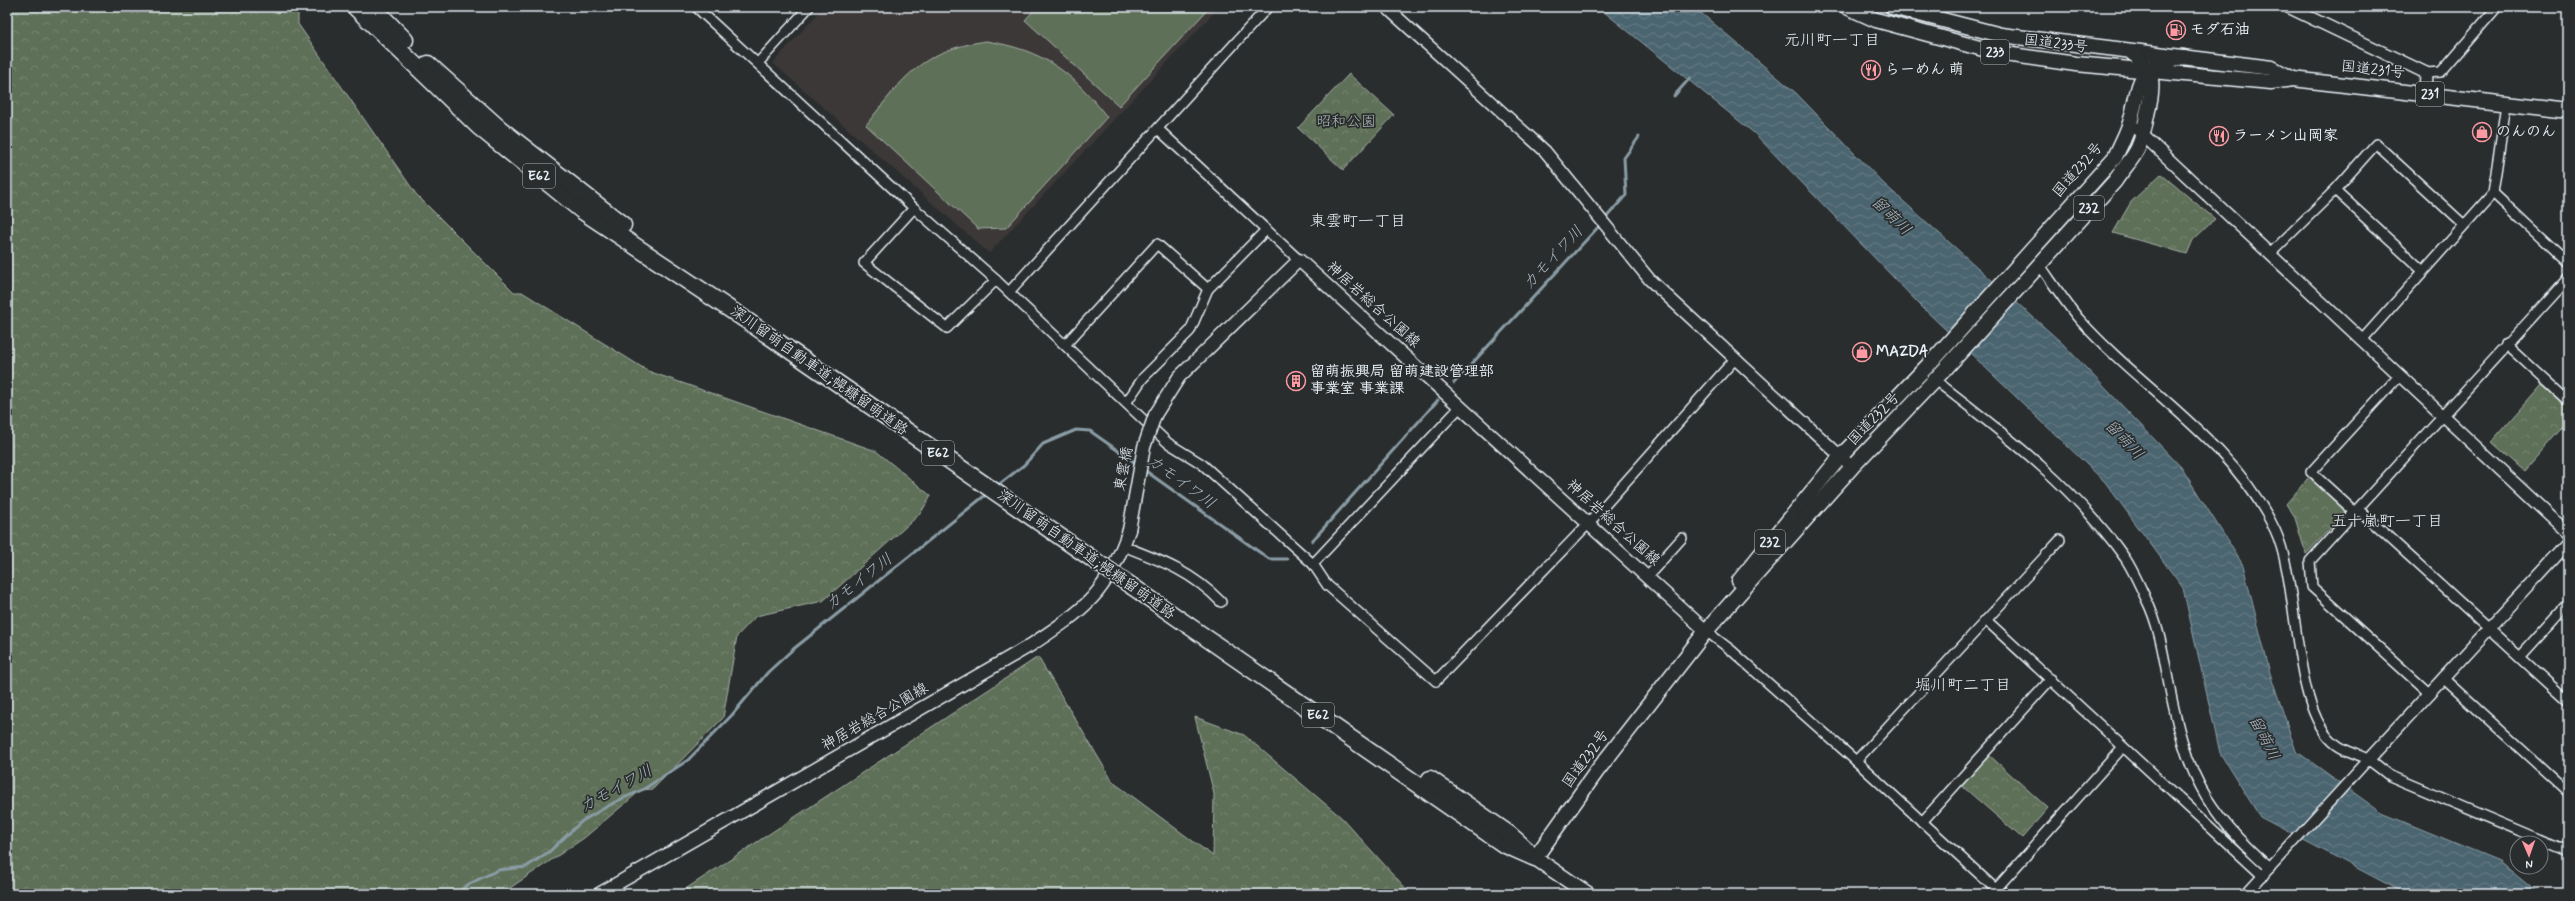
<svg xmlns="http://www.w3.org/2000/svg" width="2575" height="901" font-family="Mynerve,'Klee One',sans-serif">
  <defs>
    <pattern id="forest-crowns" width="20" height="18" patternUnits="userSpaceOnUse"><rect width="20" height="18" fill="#5f7059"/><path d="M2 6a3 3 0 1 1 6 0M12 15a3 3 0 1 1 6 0" fill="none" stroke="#768572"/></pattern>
    <pattern id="water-waves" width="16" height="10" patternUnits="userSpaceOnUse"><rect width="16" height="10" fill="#4c6570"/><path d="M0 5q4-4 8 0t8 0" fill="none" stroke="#667c85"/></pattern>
  </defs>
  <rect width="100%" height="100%" fill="#2a2d2e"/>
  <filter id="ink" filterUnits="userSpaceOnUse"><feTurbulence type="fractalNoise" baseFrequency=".025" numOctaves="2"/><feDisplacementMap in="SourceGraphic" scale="8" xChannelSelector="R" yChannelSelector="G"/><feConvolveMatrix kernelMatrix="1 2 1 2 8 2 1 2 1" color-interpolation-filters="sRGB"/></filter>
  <g filter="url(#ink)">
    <path fill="#3d3939" d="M824 7H1219L989 253 773 63Z"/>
    <g fill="#5f7059" stroke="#a4b0a8">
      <path d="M1037 7H1210L1119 106 1025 20Z"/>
      <path d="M986 41C1044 50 1072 72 1107 117L1006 228 978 229 866 125C905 76 920 51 986 41Z"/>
    </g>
    <g fill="url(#forest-crowns)" stroke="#a4b0a8">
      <path d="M7 7H298V24L416 194 514 292H522L648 371 876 451 931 496 920 514 823 601 756 616 737 636 723 718 653 789 641 790 584 838 501 894H7Z"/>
      <path d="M1349 74 1394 115 1343 170 1298 128Z"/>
      <path d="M2161 174 2215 219 2193 240 2187 254 2113 233 2131 202Z"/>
      <path d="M2542 385 2568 408V421L2524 471 2492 442Z"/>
      <path d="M2309 477 2346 512 2306 554 2295 518 2286 504Z"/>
      <path d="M1038 657 1113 782 1213 856 1214 794 1195 717 1244 735 1342 818 1411 894H678Z"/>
      <path d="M1989 755 2048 808 2022 838 1962 786Z"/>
    </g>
    <path fill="url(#water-waves)" stroke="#8a9da6" d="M1598 7H1694L1796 93 1884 184 2062 343 2181 467 2243 565 2270 673 2296 751 2382 813 2499 861 2539 894H2406L2260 817 2220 753 2183 588 2105 482 1922 307 1754 133Z"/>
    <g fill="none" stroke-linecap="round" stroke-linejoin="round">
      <g stroke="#8a9da6" stroke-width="3">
        <path d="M1674 96 1690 78"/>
        <path d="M1604 220 1626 195 1624 158 1639 137"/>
        <path d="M1454 383 1601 224"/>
        <path d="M1143 469 1269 559H1287"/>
        <path d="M997 486 1024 465 1043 444 1076 430 1090 431 1137 464"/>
        <path d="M1312 541 1438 400"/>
        <path d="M456 894 469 884 498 870 526 867 550 851 582 821 615 802 644 789 688 760 732 715 768 672 791 651 988 493"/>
      </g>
      <defs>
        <g id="minor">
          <path d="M696 7 914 208 996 280 1168 443 1202 464 1313 564 1327 585 1436 681 1589 523 1734 360"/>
          <path d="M758 63 809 7"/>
          <path d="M2426 73 2441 72 2497 7"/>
          <path d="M1158 129 1299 260"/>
          <path d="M2335 190 2423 271"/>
          <path d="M2493 193 2568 263"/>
          <path d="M914 208 864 263 947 328 996 280"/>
          <path d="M2270 254 2335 190 2376 144 2463 224"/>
          <path d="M2039 264C2052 282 2065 302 2079 319 2142 390 2233 441 2275 530 2301 585 2290 712 2337 745 2346 752 2359 754 2369 760 2376 765 2383 771 2390 776L2568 851"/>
          <path d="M1009 292 1268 7"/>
          <path d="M2362 340 2493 193 2506 104"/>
          <path d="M2506 344 2568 401"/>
          <path d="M1065 345 1157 244 1208 289"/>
          <path d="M1935 380C2003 433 2075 487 2125 558 2133 570 2140 586 2146 599 2159 624 2164 657 2169 685 2186 771 2203 810 2270 868"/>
          <path d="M1126 403 1143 378 1190 331 1208 289 1266 230"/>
          <path d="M2359 510 2568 701"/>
          <path d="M2356 513 2311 472 2399 376"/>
          <path d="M1123 546C1162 561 1192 572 1221 602"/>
          <path d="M1313 564 1461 406"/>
          <path d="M1648 576 1682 538"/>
          <path d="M1986 620 2263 876"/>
          <path d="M1706 631 1731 650 1856 761 2001 894"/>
          <path d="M2520 657 2568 604"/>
          <path d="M2443 678 2568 792"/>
          <path d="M2430 694 2312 587 2310 561 2568 278"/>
          <path d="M1856 761 2060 540"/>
          <path d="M1922 822 2051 679"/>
          <path d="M1996 889 2123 747"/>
          <path d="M2246 894 2368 760"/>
        </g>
        <g id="tertiary">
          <path d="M1386 7 1545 151 1650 280 1852 467"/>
          <path d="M2288 7 2426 73 2425 93"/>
          <path d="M2130 123 2568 533"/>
          <path d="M2368 760 2568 543"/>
        </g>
        <g id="secondary">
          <path d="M1155 415 1179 377 1299 260 1706 631"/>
          <path d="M599 894 1031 645C1085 609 1107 594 1129 530"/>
        </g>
        <g id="trunk">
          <path d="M1847 7 1876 20 1998 53 2076 64 2271 82 2293 79 2568 111"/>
          <path d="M1892 7 2001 35 2272 68 2293 79"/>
          <path d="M1739 581 1840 457 1935 358 2115 157C2120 146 2126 135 2130 123 2141 83 2134 65 2184 57"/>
          <path d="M1588 894 1535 858 1597 771 1706 631 1852 467 1946 368 2115 181C2122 170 2133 159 2138 148 2143 137 2145 126 2147 115 2153 87 2157 70 2131 52"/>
        </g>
        <g id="motorway">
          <path d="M355 7 479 127 581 210 743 318"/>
          <path d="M373 7 405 40"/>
          <path d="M428 64 499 128 623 225"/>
          <path d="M1133 587 1503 844 1535 858"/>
          <path d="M1430 779 1509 834 1527 850"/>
        </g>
      </defs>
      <use href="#minor" stroke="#e8f1f8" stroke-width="12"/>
      <use href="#tertiary" stroke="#e8f1f8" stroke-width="14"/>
      <use href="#secondary" stroke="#e8f1f8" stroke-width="15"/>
      <use href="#trunk" stroke="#e8f1f8" stroke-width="17"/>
      <use href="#motorway" stroke="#e8f1f8" stroke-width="19"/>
      <use href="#minor" stroke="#2a2d2e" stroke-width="9"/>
      <use href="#tertiary" stroke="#2a2d2e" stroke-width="11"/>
      <use href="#secondary" stroke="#2a2d2e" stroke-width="12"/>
      <use href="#trunk" stroke="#2a2d2e" stroke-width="14"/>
      <use href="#motorway" stroke="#2a2d2e" stroke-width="16"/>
      <defs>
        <path id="secondary-bridge" d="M1129 530 1144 447 1155 415"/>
        <path id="motorway-bridge" d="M743 318 1133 587"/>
      </defs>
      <use href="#secondary-bridge" stroke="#e8f1f8" stroke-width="15" stroke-linecap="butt"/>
      <use href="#motorway-bridge" stroke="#e8f1f8" stroke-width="19" stroke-linecap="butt"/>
      <use href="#secondary-bridge" stroke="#2a2d2e" stroke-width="12"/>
      <use href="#motorway-bridge" stroke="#2a2d2e" stroke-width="16"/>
    </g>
  </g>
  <defs>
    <symbol id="fuel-ring" viewBox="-11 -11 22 22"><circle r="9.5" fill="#2a2d2e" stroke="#ff9aa2" stroke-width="1.5"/><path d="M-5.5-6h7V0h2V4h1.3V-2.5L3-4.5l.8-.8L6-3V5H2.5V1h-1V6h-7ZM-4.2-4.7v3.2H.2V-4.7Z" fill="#ff9aa2"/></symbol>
    <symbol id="restaurant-ring" viewBox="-11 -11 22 22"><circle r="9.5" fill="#2a2d2e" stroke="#ff9aa2" stroke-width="1.5"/><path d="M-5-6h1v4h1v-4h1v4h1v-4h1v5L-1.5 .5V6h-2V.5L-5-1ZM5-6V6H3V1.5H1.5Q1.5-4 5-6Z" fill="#ff9aa2"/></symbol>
    <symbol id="shop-ring" viewBox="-11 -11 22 22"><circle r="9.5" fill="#2a2d2e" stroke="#ff9aa2" stroke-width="1.5"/><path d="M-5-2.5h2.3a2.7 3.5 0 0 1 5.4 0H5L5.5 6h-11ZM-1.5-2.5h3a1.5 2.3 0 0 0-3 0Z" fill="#ff9aa2"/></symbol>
    <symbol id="building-ring" viewBox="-11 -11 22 22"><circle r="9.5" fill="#2a2d2e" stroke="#ff9aa2" stroke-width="1.5"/><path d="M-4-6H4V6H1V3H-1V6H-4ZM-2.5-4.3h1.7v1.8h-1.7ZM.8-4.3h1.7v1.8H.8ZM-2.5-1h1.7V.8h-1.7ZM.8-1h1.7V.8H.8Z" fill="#ff9aa2"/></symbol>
  </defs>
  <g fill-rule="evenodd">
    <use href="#fuel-ring" x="2165" y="19" width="22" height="22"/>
    <use href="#restaurant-ring" x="1860" y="59" width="22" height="22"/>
    <use href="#shop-ring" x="2471" y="121" width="22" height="22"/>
    <use href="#restaurant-ring" x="2208" y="125" width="22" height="22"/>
    <use href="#shop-ring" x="1851" y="341" width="22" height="22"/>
    <use href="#building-ring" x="1285" y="370" width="22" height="22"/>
  </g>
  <g text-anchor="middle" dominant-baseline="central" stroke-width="3.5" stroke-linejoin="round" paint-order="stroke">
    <g fill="#2a2d2e" stroke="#afb6bb" stroke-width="1">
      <rect x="1981" y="40" width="28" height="24" rx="3"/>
      <rect x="2416" y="82" width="28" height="24" rx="3"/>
      <rect x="523" y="164" width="32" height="24" rx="3"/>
      <rect x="2074" y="196" width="30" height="24" rx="3"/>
      <rect x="922" y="441" width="32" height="24" rx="3"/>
      <rect x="1755" y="530" width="30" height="24" rx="3"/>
      <rect x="1302" y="703" width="32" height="24" rx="3"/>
    </g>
    <g font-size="14" font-weight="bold" fill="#e8f1f8">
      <text x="1995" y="52">233</text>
      <text x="2430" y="94">231</text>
      <text x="539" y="176">E62</text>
      <text x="2089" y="208">232</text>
      <text x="938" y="453">E62</text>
      <text x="1770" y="542">232</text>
      <text x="1318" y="715">E62</text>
    </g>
    <g font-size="15" font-weight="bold" fill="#e8f1f8" stroke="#2a2d2e" text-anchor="start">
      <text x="2190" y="30">モダ石油</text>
      <text x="1885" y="70">らーめん 萌</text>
      <text x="2496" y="132">のんのん</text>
      <text x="2233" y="136">ラーメン山岡家</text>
      <text x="1876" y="352">MAZDA</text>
      <text x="1310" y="372">留萌振興局 留萌建設管理部<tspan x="1310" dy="17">事業室 事業課</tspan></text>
    </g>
    <g font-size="15" fill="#e8f1f8" stroke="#2a2d2e">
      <text transform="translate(2056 44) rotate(7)">国道233号</text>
      <text transform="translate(2373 70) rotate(6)">国道231号</text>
      <text transform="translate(2078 170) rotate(-49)">国道232号</text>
      <text transform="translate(1373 305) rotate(42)">神居岩総合公園線</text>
      <text transform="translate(819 371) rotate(35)">深川留萌自動車道;幌糠留萌道路</text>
      <text transform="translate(1874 419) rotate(-46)">国道232号</text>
      <text transform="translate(1124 469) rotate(-79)">東雲橋</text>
      <text transform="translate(1613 523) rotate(42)">神居岩総合公園線</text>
      <text transform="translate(1086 555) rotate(35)">深川留萌自動車道;幌糠留萌道路</text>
      <text transform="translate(875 717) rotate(-30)">神居岩総合公園線</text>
      <text transform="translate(1586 759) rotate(-54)">国道232号</text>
    </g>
    <g font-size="15" fill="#aab7b0" stroke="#2a2d2e">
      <text x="1346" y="122">昭和公園</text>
    </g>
    <g font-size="16" fill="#e8f1f8" stroke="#2a2d2e">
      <text x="1832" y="40">元川町一丁目</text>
      <text x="1358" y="221">東雲町一丁目</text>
      <text x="2387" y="521">五十嵐町一丁目</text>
      <text x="1963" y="685">堀川町二丁目</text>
    </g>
    <g font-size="16" font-style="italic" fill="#aab9c2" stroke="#2a2d2e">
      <text transform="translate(1891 216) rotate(44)">留萌川</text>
      <text transform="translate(1553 258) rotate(-47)">カモイワ川</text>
      <text transform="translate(2124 440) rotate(46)">留萌川</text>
      <text transform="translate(1181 482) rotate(36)">カモイワ川</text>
      <text transform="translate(859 582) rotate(-38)">カモイワ川</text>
      <text transform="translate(2264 738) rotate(63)">留萌川</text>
      <text transform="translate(616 789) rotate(-29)">カモイワ川</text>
    </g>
  </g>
  <rect width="2575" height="901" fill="none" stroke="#2a2d2e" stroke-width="24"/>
  <rect x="12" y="12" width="2551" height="877" fill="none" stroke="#e8f1f8" stroke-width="1.5" filter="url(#ink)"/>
  <g transform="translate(2529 855) rotate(178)"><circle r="19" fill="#2a2d2e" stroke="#767b7f"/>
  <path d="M0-3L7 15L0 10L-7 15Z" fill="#ff9aa2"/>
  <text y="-6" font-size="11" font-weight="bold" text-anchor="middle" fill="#e8f1f8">N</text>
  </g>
</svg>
